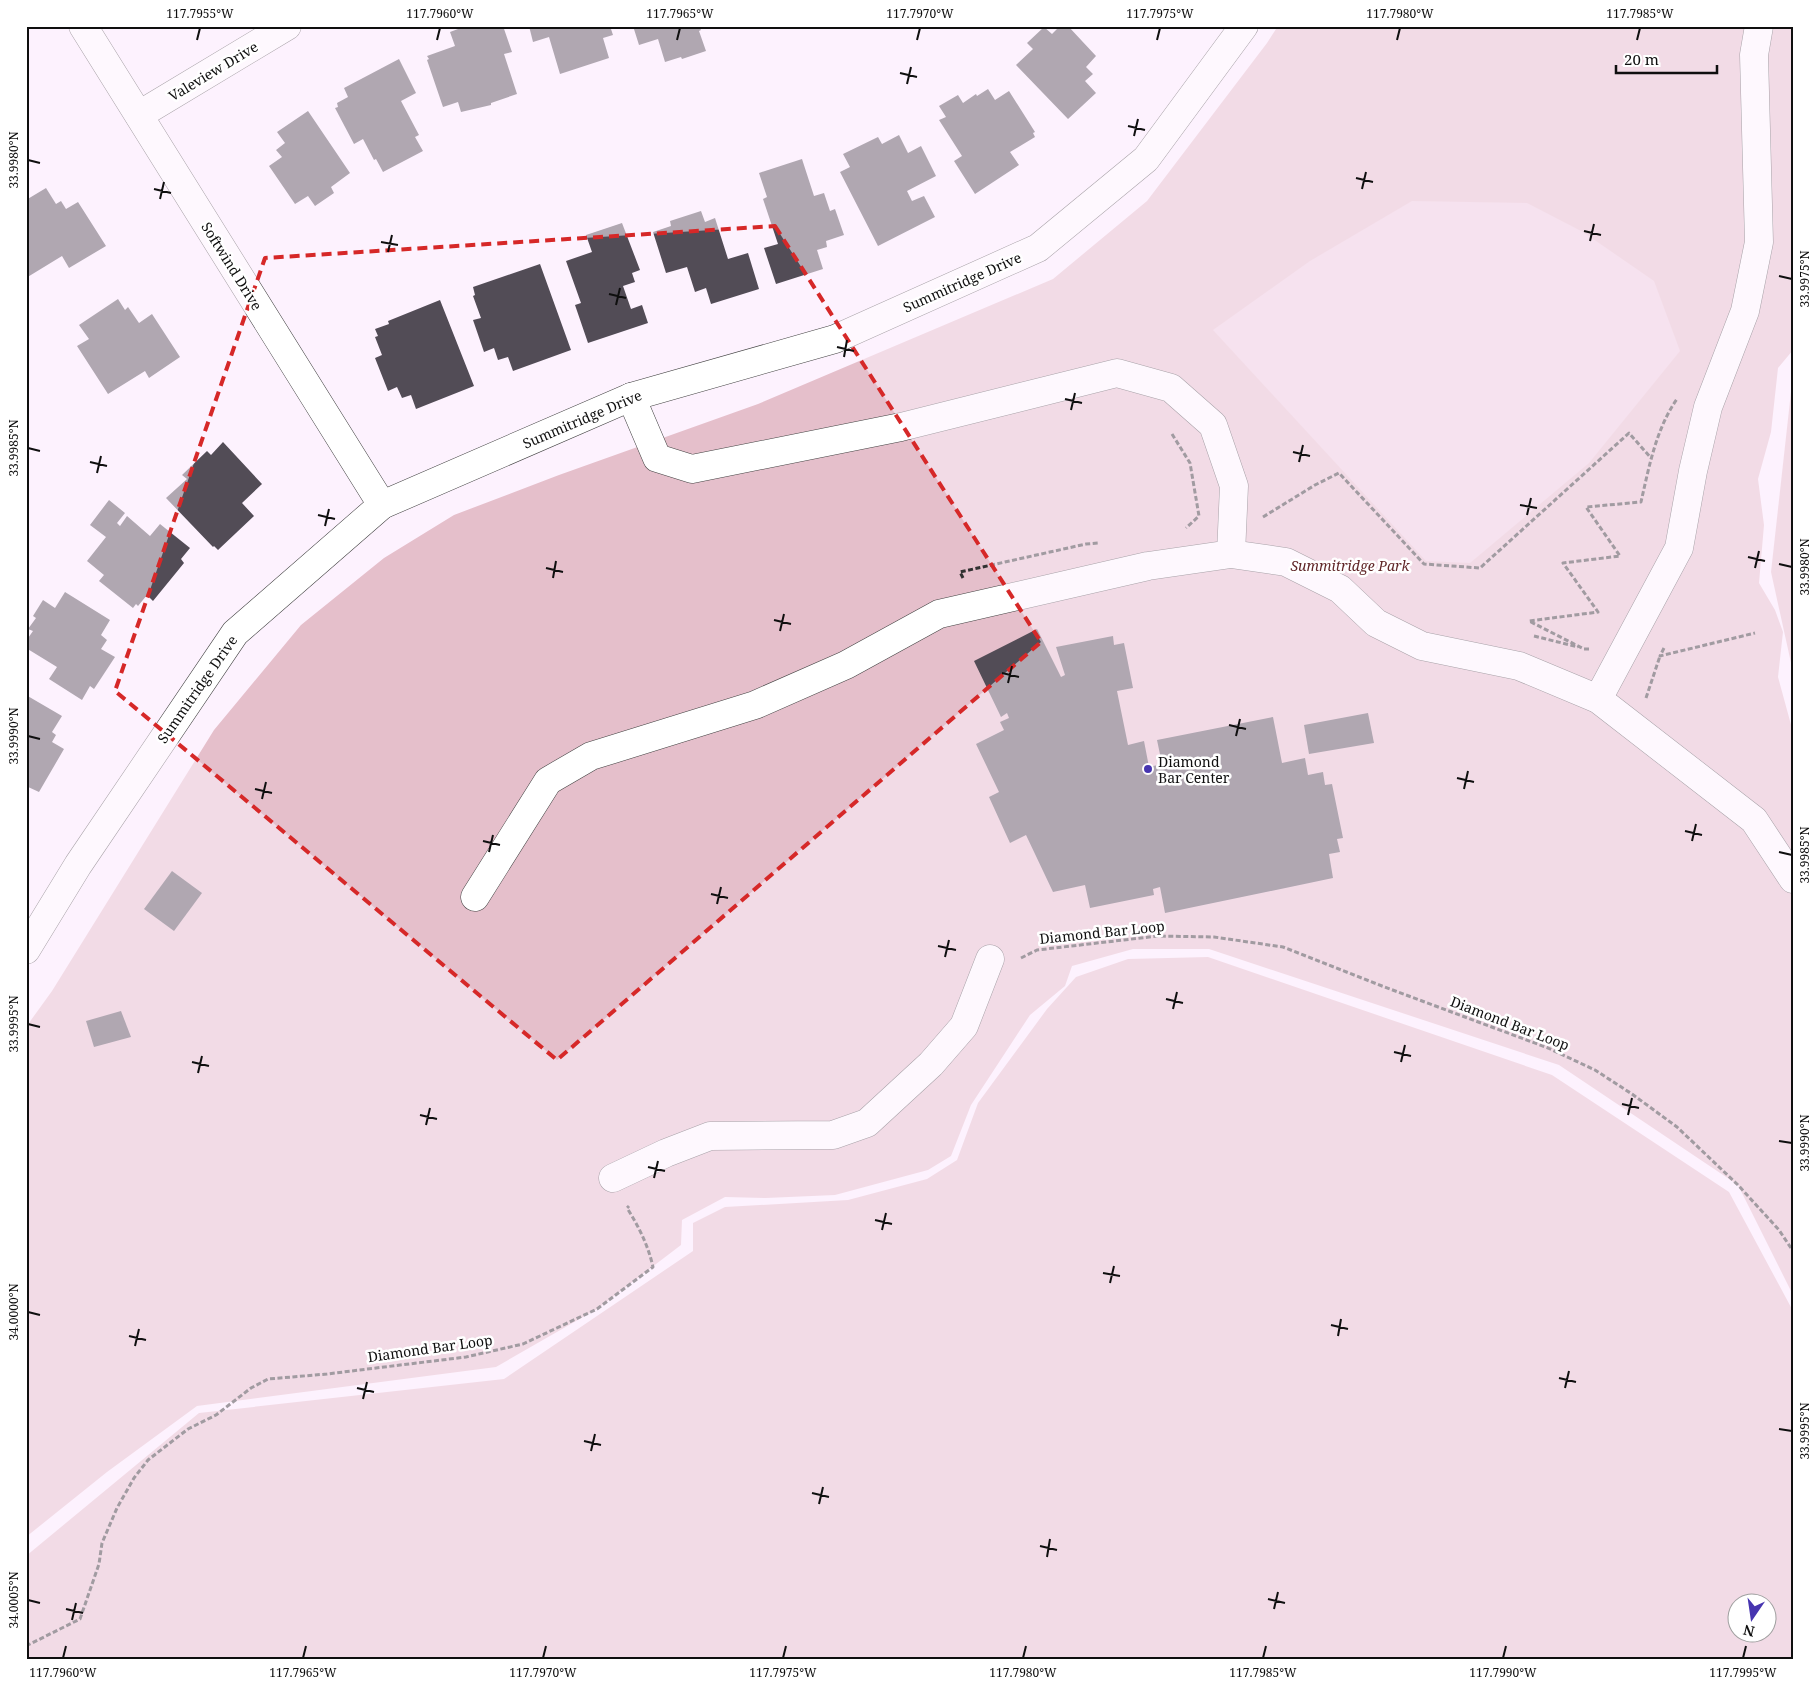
<svg xmlns="http://www.w3.org/2000/svg" width="1819" height="1686" font-family="'Noto Serif',serif">
  <rect width="100%" height="100%" fill="#fdf2fe"/>
  <g fill="#e5bfcb" fill-rule="evenodd">
    <path d="M1278 26H1793V350L1778 368 1771 432 1758 479 1764 525 1759 583 1775 610 1783 632 1778 677 1793 732V1295L1738 1185 1559 1065 1209 949H1133L1072 966 1065 986 1030 1015 971 1105 951 1156 928 1170 835 1195 766 1198 725 1197 682 1220 681 1245 597 1309 496 1367 197 1406 107 1472 26 1537V1027L52 991 214 730 301 625 384 558 454 515 559 475 758 404 1053 279 1147 201 1267 43Z"/>
    <path d="M1793 374V672L1771 572Z"/>
    <path d="M1208 957 1552 1075 1729 1192 1793 1311V1660H26V1556L199 1413 504 1379 693 1251V1223L725 1207 848 1200 927 1179 957 1160 978 1103 1047 1009 1076 977 1128 959ZM1736 1604H1766V1634H1736Z"/>
  </g>
  <path fill="#edcfdd" d="M1412 201 1527 203 1583 232 1654 281 1680 351 1589 463 1470 563 1426 561 1213 330 1310 261Z"/>
  <g fill="#524c56">
    <path d="M466 26H503L512 52 504 54 517 94 491 103V105L461 112 458 102 443 107 427 60 429 59 427 56 455 46 450 32Z"/>
    <path d="M529 26H610L613 35 603 38 609 58 560 74 549 37 533 42Z"/>
    <path d="M633 26H699L701 30 699 31 706 51 682 59 681 57 665 62 658 39 639 45Z"/>
    <path d="M1060 26H1068L1096 56 1086 67 1093 74 1085 81 1096 93 1068 119 1016 65 1033 49 1027 43 1044 27 1052 34Z"/>
    <path d="M399 59 416 93 401 101 419 135 415 137 423 151 383 172 376 159 374 160 363 139 354 144 335 108 338 107 337 103 348 97 344 88Z"/>
    <path d="M988 89 995 100 1009 91 1035 132 1033 133 1035 137 1010 152 1019 165 975 194 954 161 962 156 939 120 946 117 939 106 958 95 963 103 976 94 977 96Z"/>
    <path d="M308 111 350 173 331 187 334 193 315 206 308 196 295 204 269 166 282 157 276 150 285 143 277 132Z"/>
    <path d="M899 135 908 153 921 146 936 176 907 191 912 201 924 196 935 217 878 246 840 172 850 167 843 154 878 137 882 144Z"/>
    <path d="M802 159 814 196 824 193 830 211 835 209 844 235 826 241 827 247 817 250 823 269 776 284 764 248 778 244 763 199 767 197 759 173Z"/>
    <path d="M46 188 56 204 61 201 66 209 78 202 106 246 69 268 62 256 26 278V200Z"/>
    <path d="M701 211 705 222 715 218 728 259 748 253 759 289 711 304 706 288 695 292 687 267 666 273 653 232 671 226 670 221Z"/>
    <path d="M622 223 640 270 632 273 635 282 623 286 631 309 642 305 648 323 588 343 575 305 581 303 566 261 592 252 586 235Z"/>
    <path d="M540 264 571 350 513 371 508 357 498 360 494 348 484 352 473 320 481 318 473 296 475 295 473 287Z"/>
    <path d="M118 299 125 310 128 307 139 323 152 314 180 357 149 378 145 371 108 394 77 346 89 339 79 325Z"/>
    <path d="M440 300 474 386 416 409 411 395 402 398 397 387 388 391 375 358 382 355 375 337 378 336 375 329 389 324 388 321Z"/>
    <path d="M223 442 262 484 242 503 254 516 218 550 214 546 213 547 166 498 187 479 182 475 207 451 211 455Z"/>
    <path d="M109 500 125 513 117 523 120 526 127 516 150 536 160 524 190 548 181 559 184 563 153 601 147 595 138 606 136 604 133 608 99 581 104 575 87 561 106 537 90 525Z"/>
    <path d="M65 592 110 620 101 635 107 640 101 649 115 657 94 689 90 686 82 700 49 679 57 667 26 648V641L33 631 28 629 36 618 33 616 43 600 55 608Z"/>
    <path d="M1037 629 1061 677 1065 675 1056 647 1113 636 1114 645 1124 643 1133 688 1117 691 1128 745 1144 741 1149 767 1162 764 1157 740 1273 717 1282 763 1305 758 1308 775 1323 772 1325 785 1332 784 1343 838 1337 839 1340 852 1329 854 1333 878 1165 913 1160 887 1153 889 1154 895 1090 908 1085 885 1053 892 1026 835 1010 843 989 797 999 792 976 744 1004 730 1000 722 1009 718 1007 713 1001 717 974 661Z"/>
    <path d="M26 695 62 716 52 732 56 735 52 742 64 749 39 792 26 786Z"/>
    <path d="M1368 713 1374 743 1309 754 1304 725Z"/>
    <path d="M172 871 202 893 174 931 144 909Z"/>
    <path d="M121 1011 131 1037 94 1047 86 1021Z"/>
  </g>
  <g fill="none" stroke-linecap="round" stroke-linejoin="round">
    <defs>
      <g id="minor">
        <path d="M83 26 382 505"/>
        <path d="M139 115 287 26"/>
        <path d="M631 397 657 458 692 469 901 427 1117 373 1171 388 1213 425 1234 486 1231 554"/>
        <path d="M1598 699 1679 548 1693 471 1708 407 1745 311 1759 242 1754 55 1759 26"/>
        <path d="M475 897 548 781 591 756 755 705 846 665 939 614 1148 566 1231 554 1286 562 1340 589 1376 623 1422 646 1519 666 1598 699 1754 820 1793 879"/>
        <path d="M26 950 78 865 235 633 382 505 631 397 835 339 1038 248 1146 159 1244 26"/>
        <path d="M613 1178 666 1153 710 1136 833 1135 867 1123 931 1064 964 1026 990 959"/>
      </g>
    </defs>
    <use href="#minor" stroke="#424242" stroke-width="29"/>
    <g stroke="#313131" stroke-width="3" stroke-dasharray="5 2.5" stroke-linecap="butt">
      <path d="M1172 434 1190 463 1199 516 1186 528"/>
      <path d="M1263 517 1315 485 1339 473 1424 564 1480 568 1629 433 1651 458"/>
      <path d="M963 578 960 572 1086 544 1099 543"/>
      <path d="M1534 636 1578 647"/>
      <path d="M1664 648 1660 656 1755 633"/>
      <path d="M1589 649H1584L1529 621 1598 612 1563 563 1620 556 1586 507 1641 502C1649 467 1656 429 1677 399"/>
      <path d="M1646 698 1660 656"/>
      <path d="M1021 958 1037 950 1158 936 1214 937 1283 947 1382 986 1548 1048 1595 1070 1632 1094 1677 1127 1738 1185 1779 1230 1793 1251"/>
      <path d="M26 1646 80 1619 99 1564 102 1543 117 1508 134 1478 148 1460 188 1429 216 1415 251 1388 268 1379 327 1374 466 1357 523 1344 597 1309 653 1267C648 1245 639 1227 627 1208L629 1206"/>
    </g>
    <use href="#minor" stroke="#fff" stroke-width="28"/>
  </g>
  <path d="M0 0H1819V1686H0ZM775 226 1041 642 557 1060 115 691 265 258Z" fill="#fdf2fe" fill-opacity=".55" fill-rule="evenodd"/>
  <path fill="none" stroke="#d62828" stroke-width="4" stroke-dasharray="10 6" stroke-linejoin="round" d="M775 226 1041 642 557 1060 115 691 265 258Z"/>
  <path fill="none" stroke="#0f0f0f" stroke-width="2" d="M197 40 200 28M437 40 440 28M677 40 680 28M917 40 920 28M1157 40 1160 28M1397 40 1400 28M1637 40 1640 28M900 73 917 77M907 84 911 67M1128 126 1145 130M1134 136 1138 119M28 160 40 163M1356 178 1373 182M154 189 171 193M1362 189 1366 172M160 199 164 182M1584 231 1601 235M1590 241 1594 224M381 242 398 245M388 252 392 235M1779 276 1792 279M609 294 626 298M616 305 620 288M837 347 854 351M844 357 847 340M1065 399 1082 403M1071 410 1075 393M28 448 40 451M1293 452 1310 456M90 462 107 466M1299 462 1303 445M97 473 101 456M1520 505 1537 508M318 515 335 519M1527 515 1531 498M325 526 329 509M1748 557 1765 561M1779 564 1792 567M546 568 563 572M1755 568 1759 551M553 578 556 561M774 620 791 624M780 631 784 614M1002 673 1019 677M1008 683 1012 666M1229 725 1246 729M28 736 40 739M1236 736 1240 719M1457 778 1474 782M255 789 272 793M1464 789 1468 771M262 799 266 782M1685 831 1702 835M483 841 500 845M1692 841 1696 824M489 852 493 835M1779 852 1792 855M711 894 728 898M717 904 721 887M938 946 956 950M945 957 949 940M1166 999 1183 1003M1173 1009 1177 992M28 1024 40 1027M1394 1052 1411 1056M192 1062 209 1066M1401 1062 1405 1045M198 1073 202 1056M1622 1104 1639 1108M420 1115 437 1119M1628 1115 1632 1098M426 1125 430 1108M1779 1141 1792 1143M648 1167 665 1171M654 1178 658 1161M875 1220 892 1224M882 1230 886 1213M1103 1273 1120 1276M1110 1283 1114 1266M28 1312 40 1315M1331 1325 1348 1329M129 1336 146 1340M1338 1336 1341 1319M135 1346 139 1329M1559 1378 1576 1382M357 1388 374 1392M1565 1388 1569 1371M363 1399 367 1382M1779 1429 1792 1431M584 1441 601 1445M591 1451 595 1434M812 1493 829 1497M819 1504 823 1487M1040 1546 1057 1550M1047 1557 1050 1539M1268 1599 1285 1603M28 1600 40 1603M66 1609 83 1613M1274 1609 1278 1592M72 1620 76 1603M63 1658 66 1646M303 1658 306 1646M543 1658 546 1646M783 1658 786 1646M1023 1658 1026 1646M1263 1658 1266 1646M1503 1658 1506 1646M1743 1658 1746 1646"/>
  <circle fill="#4735b0" stroke="#fff" stroke-width="2" cx="1148" cy="769" r="5"/>
  <g text-anchor="middle" dominant-baseline="central" stroke-width="5" stroke-linejoin="round" paint-order="stroke">
    <g font-size="14" fill="#0f0f0f" stroke="#fff">
      <text transform="translate(213 71) rotate(-31)">Valeview Drive</text>
      <text transform="translate(232 266) rotate(58)">Softwind Drive</text>
      <text transform="translate(962 282) rotate(-24)">Summitridge Drive</text>
      <text transform="translate(582 419) rotate(-23)">Summitridge Drive</text>
      <text transform="translate(197 689) rotate(-55)">Summitridge Drive</text>
      <text transform="translate(1102 932) rotate(-6)">Diamond Bar Loop</text>
      <text transform="translate(1510 1023) rotate(21)">Diamond Bar Loop</text>
      <text transform="translate(430 1348) rotate(-8)">Diamond Bar Loop</text>
    </g>
    <g font-size="14" font-style="italic" fill="#602627" stroke="#fff">
      <text x="1350" y="565">Summitridge Park</text>
    </g>
    <g font-size="14" fill="#0f0f0f" stroke="#fff" text-anchor="start">
      <text x="1158" y="761">Diamond<tspan x="1158" dy="16">Bar Center</tspan></text>
    </g>
  </g>
  <rect width="1819" height="1686" fill="none" stroke="#ffffff" stroke-width="55"/>
  <g transform="translate(1752 1618) rotate(193)"><circle r="24" fill="#ffffff" stroke="#9f9f9f"/>
  <path d="M0-4L9 19L0 12L-9 19Z" fill="#4735b0"/>
  <text y="-8" font-size="14" font-weight="bold" text-anchor="middle" fill="#0f0f0f">N</text>
  </g>
  <path d="M1616 65v8h101v-8" fill="none" stroke="#0f0f0f" stroke-width="2.5"/>
  <text x="1624" y="65" font-size="15" fill="#0f0f0f" stroke="#ffffff" stroke-width="4" paint-order="stroke">20 m</text>
  <rect x="28" y="28" width="1764" height="1630" fill="none" stroke="#0f0f0f" stroke-width="2"/>
  <g font-size="12" text-anchor="middle" fill="#0f0f0f">
    <text x="200" y="18">117.7955°W</text>
    <text x="440" y="18">117.7960°W</text>
    <text x="680" y="18">117.7965°W</text>
    <text x="920" y="18">117.7970°W</text>
    <text x="1160" y="18">117.7975°W</text>
    <text x="1400" y="18">117.7980°W</text>
    <text x="1640" y="18">117.7985°W</text>
    <text transform="translate(14 160) rotate(-90)" y="4">33.9980°N</text>
    <text transform="translate(1805 279) rotate(-90)" y="4">33.9975°N</text>
    <text transform="translate(14 448) rotate(-90)" y="4">33.9985°N</text>
    <text transform="translate(1805 567) rotate(-90)" y="4">33.9980°N</text>
    <text transform="translate(14 736) rotate(-90)" y="4">33.9990°N</text>
    <text transform="translate(1805 855) rotate(-90)" y="4">33.9985°N</text>
    <text transform="translate(14 1024) rotate(-90)" y="4">33.9995°N</text>
    <text transform="translate(1805 1143) rotate(-90)" y="4">33.9990°N</text>
    <text transform="translate(14 1312) rotate(-90)" y="4">34.0000°N</text>
    <text transform="translate(1805 1431) rotate(-90)" y="4">33.9995°N</text>
    <text transform="translate(14 1600) rotate(-90)" y="4">34.0005°N</text>
    <text x="63" y="1677">117.7960°W</text>
    <text x="303" y="1677">117.7965°W</text>
    <text x="543" y="1677">117.7970°W</text>
    <text x="783" y="1677">117.7975°W</text>
    <text x="1023" y="1677">117.7980°W</text>
    <text x="1263" y="1677">117.7985°W</text>
    <text x="1503" y="1677">117.7990°W</text>
    <text x="1743" y="1677">117.7995°W</text>
  </g>
</svg>
